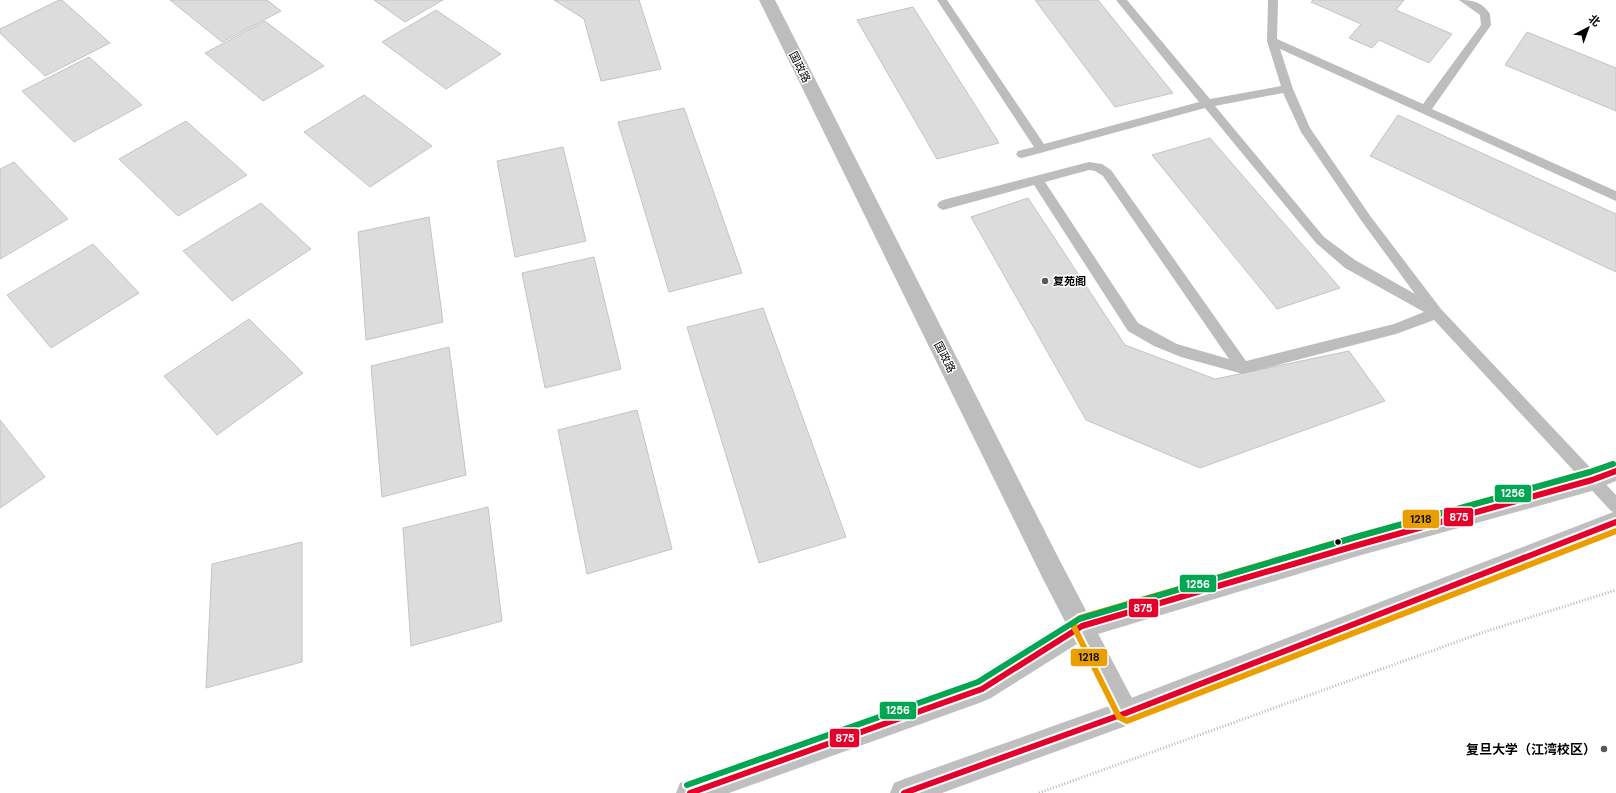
<svg xmlns="http://www.w3.org/2000/svg" width="1616" height="793" font-family="'DM Sans','Noto Sans SC',sans-serif">
  <rect width="100%" height="100%" fill="#fff"/>
  <g fill="#dcdcdc" stroke="#c4c4c4">
    <path d="M59 0H62L110 43 45 76 0 33V29Z"/>
    <path d="M170 0H267L281 11 222 42Z"/>
    <path d="M374 0H443L405 22Z"/>
    <path d="M554 0H639L661 69 601 81 584 19Z"/>
    <path d="M1035 0H1098L1173 93 1115 107Z"/>
    <path d="M1313 0H1404L1396 10 1452 34 1429 63 1379 40 1372 48 1349 38 1361 24 1311 2Z"/>
    <path d="M913 7 999 143 937 159 857 20Z"/>
    <path d="M436 10 501 54 446 89 382 42Z"/>
    <path d="M265 21 324 66 263 101 205 53Z"/>
    <path d="M1527 32 1616 68V111L1505 65Z"/>
    <path d="M89 57 142 105 74 142 22 91Z"/>
    <path d="M364 95 432 146 370 187 304 132Z"/>
    <path d="M684 108 742 273 669 292 618 122Z"/>
    <path d="M1398 115 1616 214V272L1370 156Z"/>
    <path d="M186 121 247 175 178 216 119 159Z"/>
    <path d="M1210 138 1340 288 1277 309 1152 155Z"/>
    <path d="M563 147 586 241 515 257 497 161Z"/>
    <path d="M14 162 68 219 0 259V169Z"/>
    <path d="M1028 198 1125 345 1215 379 1349 351 1385 401 1200 468 1086 420 971 217Z"/>
    <path d="M261 203 311 249 232 301 183 251Z"/>
    <path d="M429 217 443 322 366 340 358 232Z"/>
    <path d="M93 244 139 293 51 348 7 295Z"/>
    <path d="M594 257 621 369 545 388 522 273Z"/>
    <path d="M763 308 846 537 759 563 687 327Z"/>
    <path d="M249 319 303 373 217 435 164 376Z"/>
    <path d="M449 347 466 475 382 497 371 366Z"/>
    <path d="M637 410 672 549 587 574 558 430Z"/>
    <path d="M0 420 45 477 0 508Z"/>
    <path d="M488 507 502 621 411 646 403 528Z"/>
    <path d="M302 542V662L206 688 212 564Z"/>
  </g>
  <g fill="none" stroke-linecap="round" stroke-linejoin="round">
    <path stroke="#b8b8b8" stroke-width="3" stroke-dasharray="1 2" stroke-linecap="butt" d="M1039 793 1484 632 1616 590"/>
    <path fill="#bdbdbd" fill-rule="evenodd" d="M937 0H947L1044 144 1199 102 1116 0H1127L1210 99 1281 86 1267 41 1268 0H1278L1277 39 1423 104 1481 25 1480 15 1459 0C1473 0 1482 2 1490 14L1491 25 1432 109 1616 191V201L1280 49 1293 89 1310 128 1371 217 1441 309 1616 495V513L1611 511 1434 320 1396 334 1243 374 1181 357 1154 346 1128 331 1034 185 943 210 939 208 937 205 939 202 943 200 1089 162 1102 164 1111 170 1246 361 1394 324 1424 312 1345 268 1316 243 1205 108 1022 158 1018 157 1016 154 1018 151 1034 147ZM1283 93 1301 132 1363 223 1415 294 1355 260 1324 237 1215 106ZM1089 170 1095 171 1103 176 1229 359 1177 344 1138 323 1045 182Z"/>
    <path fill="#bdbdbd" fill-rule="evenodd" d="M759 0H775L1060 561 1135 704 1139 713 1135 722 1126 726 1117 722 1042 577Z"/>
    <g fill="#bfbfbf" fill-rule="evenodd">
      <path d="M1616 461V481L1592 491 1358 556 1088 637 991 698 982 702 729 793H676L680 783 690 779 975 678 1073 617 1082 613 1358 534 1592 469Z"/>
      <path d="M1616 511V533L1126 726 942 793H890L894 783 904 779 1126 700Z"/>
    </g>
    <defs>
      <g id="bus-1">
        <path d="M690 793 982 689 1082 626 1358 545 1592 480 1616 471"/>
        <path d="M904 793 1126 713 1616 522"/>
      </g>
      <path id="bus-2" d="M1613 464 1590 472 1356 537 1080 618 1075 622 1074 627 1119 717 1127 721 1616 531"/>
      <path id="bus-3" d="M687 785 978 682 1079 619 1356 537 1590 472 1613 464"/>
    </defs>
    <use href="#bus-1" stroke="#fff" stroke-width="10"/>
    <use href="#bus-2" stroke="#fff" stroke-width="10"/>
    <use href="#bus-3" stroke="#fff" stroke-width="10"/>
    <use href="#bus-1" stroke="#e4002b" stroke-width="6"/>
    <use href="#bus-2" stroke="#eb9e00" stroke-width="6"/>
    <use href="#bus-3" stroke="#00a651" stroke-width="6"/>
  </g>
  <g fill="#595959" stroke="#fff" stroke-width="1.5">
    <circle cx="1045" cy="281" r="4"/>
    <circle cx="1604" cy="749" r="4"/>
  </g>
  <circle fill="#000" stroke="#fff" stroke-width="1.5" cx="1338" cy="542" r="3.5"/>
  <g text-anchor="middle" dominant-baseline="central" stroke-width="3" stroke-linejoin="round" paint-order="stroke">
    <g font-size="11" fill="#000" stroke="#fff">
      <text transform="translate(800 67) rotate(63)">国政路</text>
      <text transform="translate(945 357) rotate(63)">国政路</text>
    </g>
    <g font-size="11" font-weight="bold" fill="#000" stroke="#fff" text-anchor="start">
      <text x="1053" y="281">复苑阁</text>
    </g>
    <g font-size="13" font-weight="bold" fill="#000" stroke="#fff" text-anchor="end">
      <text x="1596" y="749">复旦大学（江湾校区）</text>
    </g>
  </g>
  <g stroke="#fff" stroke-width="1.5">
    <rect x="1494" y="484" width="38" height="19" rx="4" fill="#00a651"/>
    <rect x="1443" y="507" width="31" height="20" rx="4" fill="#e4002b"/>
    <rect x="1402" y="509" width="38" height="20" rx="4" fill="#eb9e00"/>
    <rect x="1179" y="574" width="38" height="19" rx="4" fill="#00a651"/>
    <rect x="1128" y="598" width="31" height="20" rx="4" fill="#e4002b"/>
    <rect x="1070" y="648" width="38" height="19" rx="4" fill="#eb9e00"/>
    <rect x="879" y="701" width="38" height="19" rx="4" fill="#00a651"/>
    <rect x="829" y="728" width="31" height="20" rx="4" fill="#e4002b"/>
  </g>
  <g font-size="11" text-anchor="middle" font-weight="bold" fill="#fff">
    <text x="1513" y="497">1256</text>
    <text x="1459" y="521">875</text>
    <text x="1198" y="588">1256</text>
    <text x="1143" y="612">875</text>
    <text x="898" y="714">1256</text>
    <text x="845" y="742">875</text>
  </g>
  <g font-size="11" text-anchor="middle" font-weight="bold" fill="#111">
    <text x="1421" y="523">1218</text>
    <text x="1089" y="661">1218</text>
  </g>
  <g transform="translate(1588 28) rotate(41)" stroke="#ffffff" stroke-width="3" paint-order="stroke">
  <path d="M0-3L7 15L0 10L-7 15Z" fill="#000000"/>
  <text y="-6" font-size="11" font-weight="bold" text-anchor="middle" fill="#000000">北</text>
  </g>
</svg>
